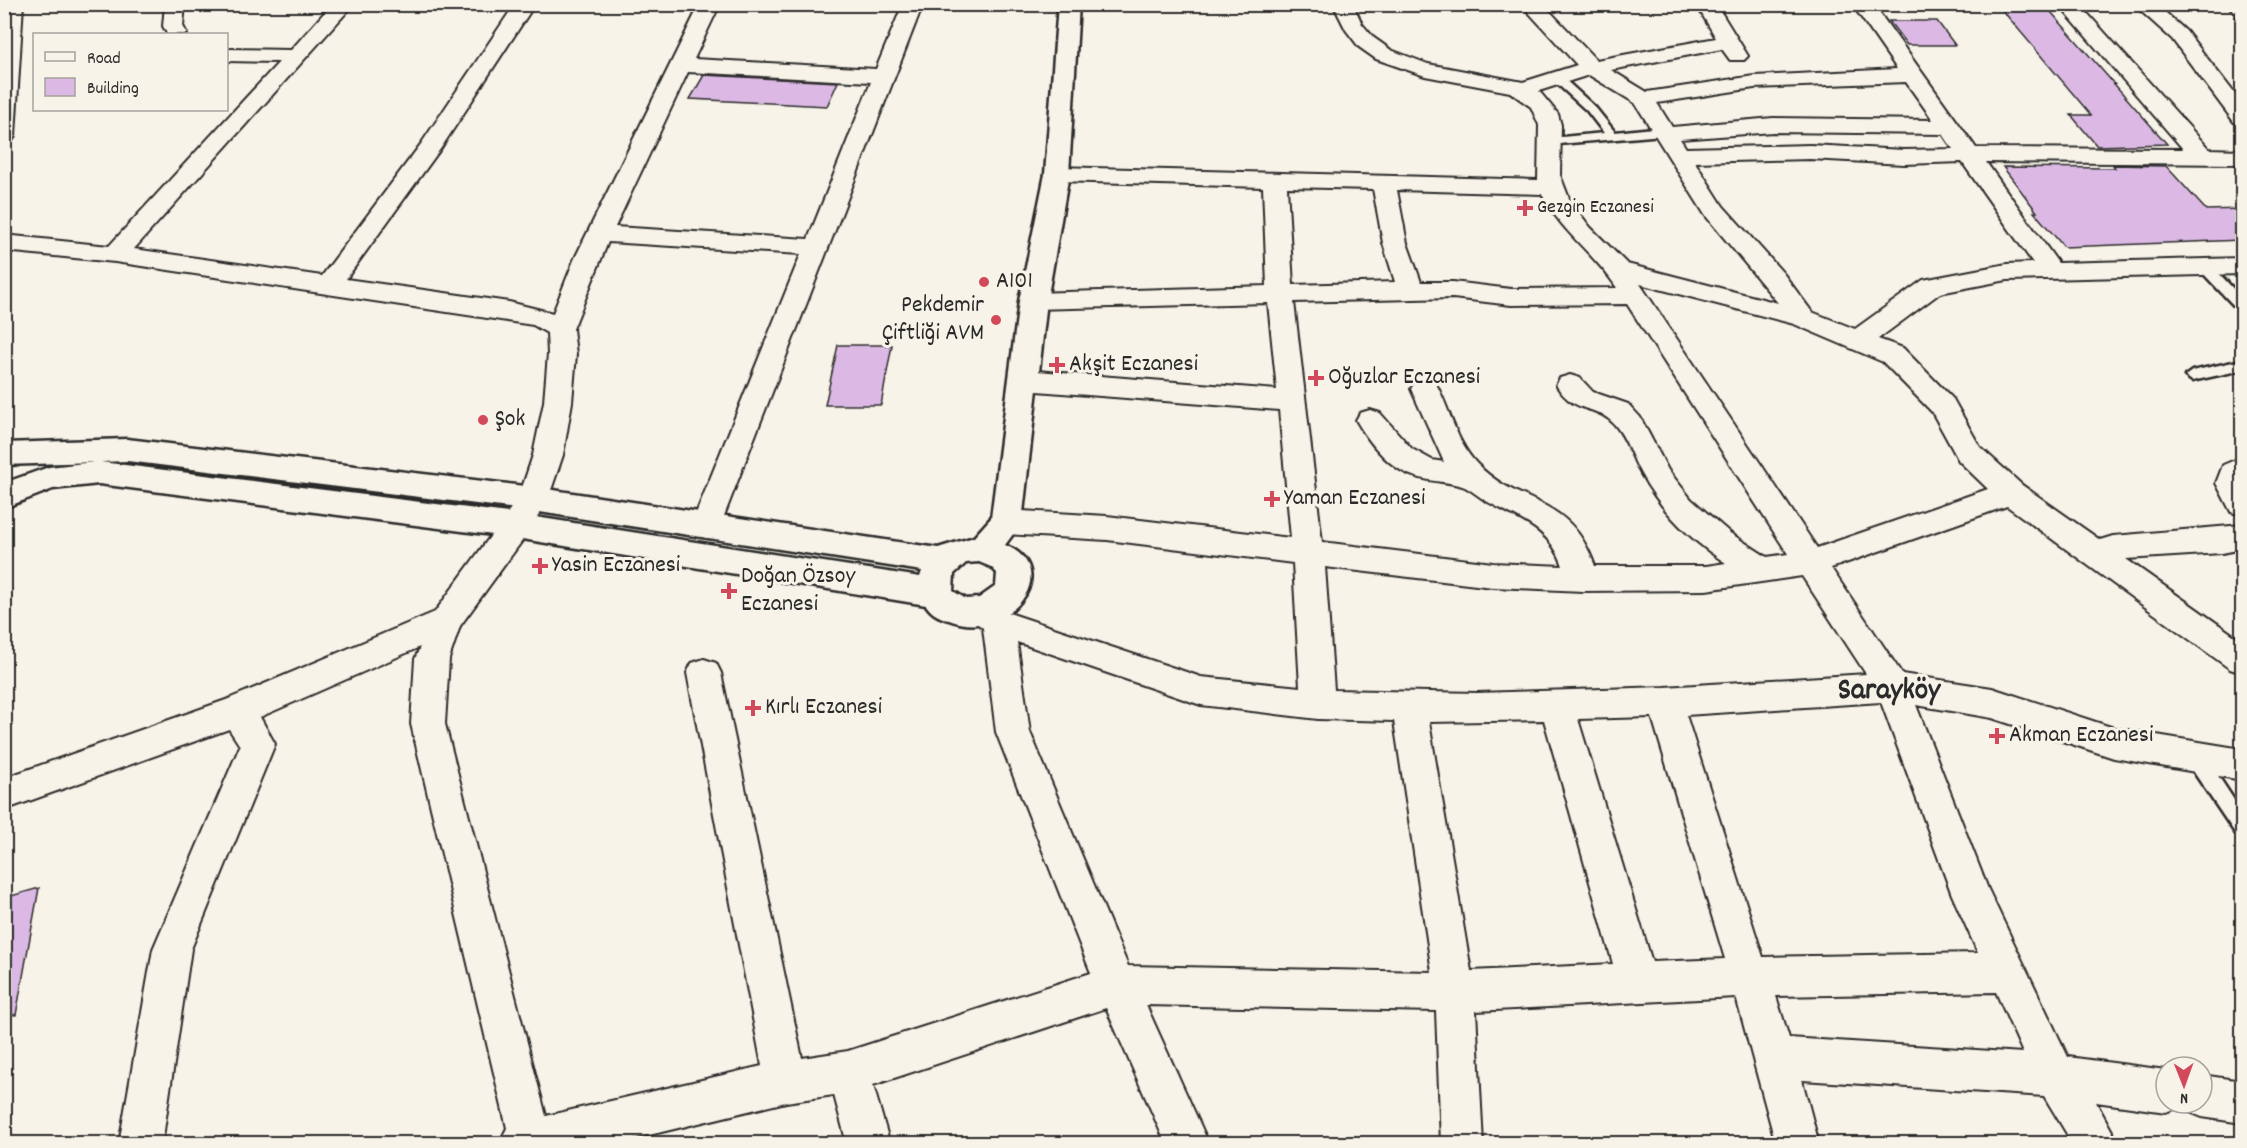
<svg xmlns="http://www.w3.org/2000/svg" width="2247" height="1148" font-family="Dekko,sans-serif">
  <rect width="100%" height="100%" fill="#f7f3e8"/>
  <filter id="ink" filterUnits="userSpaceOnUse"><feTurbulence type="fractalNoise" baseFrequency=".0167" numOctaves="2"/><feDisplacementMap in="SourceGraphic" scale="12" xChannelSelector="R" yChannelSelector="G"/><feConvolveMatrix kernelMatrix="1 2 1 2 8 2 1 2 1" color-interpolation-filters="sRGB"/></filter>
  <g filter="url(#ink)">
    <g fill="#dbb9e4" stroke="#2b2b2b" stroke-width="1.5">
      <path d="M1997 4H2044L2167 144 2097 146 2071 115H2091Z"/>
      <path d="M1889 21H1937L1955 45H1907Z"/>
      <path d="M704 75 838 82 827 106 690 99Z"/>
      <path d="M2113 165 2166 166 2206 210 2242 209V240L2064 247 2034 212H2037L2003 167 2115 168Z"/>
      <path d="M838 345H892L881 405H825Z"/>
      <path d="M39 888 16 1015 4 1014V898Z"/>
    </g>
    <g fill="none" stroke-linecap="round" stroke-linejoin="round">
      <defs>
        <g id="lane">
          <path d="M2228 4H2239L2242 9V18L2238 17Z"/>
          <path d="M1553 76H1561L1595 107 1615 132 1663 127 1669 131 1663 135 1547 145 1545 142 1551 138 1604 133 1587 111 1553 80Z"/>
          <path d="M2205 263 2210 264 2242 298V310L2237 309 2200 270V264Z"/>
          <path d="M2242 360V370L2192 381 2185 376 2192 371Z"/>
          <path d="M2194 748 2201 750 2242 812V836L2235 833 2187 762 2185 756 2187 750Z"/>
        </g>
        <g id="street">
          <path d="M4 4H23L15 136 12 141 4 143Z"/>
          <path d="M165 4H185L183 26 187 34H167L163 26Z"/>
          <path d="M332 4H354L134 249 322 276 421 144 515 4H535L441 148 346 279 509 302 553 313 574 260 700 4H720L694 59 876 69 903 4H923L717 534 706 538 695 534 691 526 801 254 608 242 573 329 576 354 572 402 563 455 548 499 527 534 460 626 449 659 445 724 546 1116 762 1066 687 673 692 663 704 659 716 663 721 673 802 1058 848 1051 1091 973 996 732 983 628 973 620 968 611 973 602C989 596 997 603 1009 613L1201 677 1300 687 1293 563 1107 540 1006 534 995 530 991 522 995 514 1006 510 1107 516 1291 538 1279 410 1024 390 1014 387 1010 380 1014 373 1024 370 1277 390 1268 303 1033 309 1024 307 1020 301 1024 295 1033 293 1267 286 1263 187 1057 181 1049 179 1045 174 1049 169 1057 167 1538 180 1539 125 1531 107 1510 92 1425 76 1376 59 1359 47 1346 30 1333 4H1353L1362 24 1374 38 1391 50 1428 64 1523 82 1577 65 1521 4H1543L1596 60 1716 38 1696 4H1716L1748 56 1744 60H1730L1722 49 1611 70 1647 92 1754 76 1897 69 1852 4H1873L1976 148 2183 149 2058 4H2079L2209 149 2242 150V164L1986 162 2058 263 2242 258V274L2007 280 1940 293 1878 339 1903 348 1953 399 1980 447 2022 485 2100 540 2113 536 2242 525V549L2222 553 2126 559 2242 641V673L2230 669 2007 506 1831 568 1902 674 1992 688 2114 728 2242 749V780L2114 758 1992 718 1916 705 1988 889 2068 1057 2166 1070V1103H2182L2181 1106 2166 1112 2096 1102 2119 1144H2073L2044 1096 1802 1080 1819 1144H1776L1736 997 1476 1011 1483 1144H1441L1436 1011 1146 1005 1209 1144H1166L1106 1008 873 1085 890 1144H847L834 1095 786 1102 612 1144H499L507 1128 411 724 415 659 420 647 260 717 275 744 191 949 162 1144H119L153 949 240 746 229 729 4 810V778L226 700 435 612 519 497 533 455 544 402 548 354 547 333 533 325 115 262 4 251V235L109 246 279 62 226 61V49L291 50ZM688 72 871 82 808 239 615 227ZM1589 75 1635 103 1705 215 1778 303 1627 264 1590 227 1570 201 1560 175 1561 125 1558 114 1539 91ZM1906 82 1933 120 1773 118 1672 127 1657 103 1754 88ZM1773 132 1943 134 1953 149 1904 150 1810 145 1686 148 1680 139ZM1810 159 1904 164 1962 162 2033 263 2007 264 1923 280 1855 329 1812 312 1783 273 1723 206 1695 162ZM1287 187 1373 189 1383 243 1395 282 1293 285ZM1397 190 1542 194C1560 231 1595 254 1617 288L1511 289 1453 282H1421L1407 243ZM1640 284 1794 324 1883 362 1932 412 1959 461 1988 489 1817 548ZM1453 298 1511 305 1627 304 1788 554 1767 557 1730 533 1691 499 1668 470 1640 417 1628 404 1593 392 1580 378 1570 375 1560 378 1556 385C1575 416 1596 403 1615 425 1627 439 1632 458 1641 474 1661 510 1690 540 1726 563L1706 566H1595C1569 493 1521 509 1477 464 1455 441 1450 408 1435 382L1425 379 1415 382 1411 389 1444 462 1432 460 1412 449 1380 413 1370 410 1360 413 1356 420C1367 439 1383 460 1402 471 1423 483 1447 480 1465 487 1473 491 1480 498 1488 502 1519 519 1551 529 1563 566L1493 563 1322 542 1294 302ZM1325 567 1493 587 1583 591 1706 590 1802 576 1866 674 1665 687 1477 693 1334 690ZM1017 642 1201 705 1318 719 1394 721 1432 972 1128 966 1030 732ZM1881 702 1952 895 1978 953 1763 957 1686 715ZM1652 717 1725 959 1652 962 1578 719ZM1544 720 1613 964 1471 971 1429 722ZM1996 992 2023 1053 1789 1038 1776 996Z"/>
          <path d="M2133 4H2156L2186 31 2242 103V124L2234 122 2172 39Z"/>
          <path d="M2242 457V515L2231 512 2216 483 2223 465Z"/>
          <path d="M2202 1075 2242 1081V1123L2202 1117 2187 1111 2184 1103H2202Z"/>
        </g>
        <path id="secondary" d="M1058 4H1079L1069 174 1047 301 1022 522 1005 545C1065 570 1008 643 949 620 939 617 932 614 926 605L516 538 99 484 53 489 4 508V483L49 467 94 462 4 465V443L127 439 533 487 938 548 974 537 991 518 1019 301 1045 174ZM127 461 533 511 922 571 920 577 516 514 101 462ZM979 562 991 567 997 573 996 586 979 598 966 599 953 591 954 574 966 563Z"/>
      </defs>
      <use href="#lane" stroke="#2b2b2b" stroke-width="5"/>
      <use href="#street" stroke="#2b2b2b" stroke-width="4"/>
      <use href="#secondary" stroke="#2b2b2b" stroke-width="5"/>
      <use href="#lane" fill="#f7f3e8" fill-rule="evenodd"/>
      <use href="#street" fill="#f7f3e8" fill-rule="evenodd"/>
      <use href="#secondary" fill="#f7f3e8" fill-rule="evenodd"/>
    </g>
  </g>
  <g fill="#d1495b" stroke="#f7f3e8" stroke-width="2">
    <path d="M1522 199h6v6h6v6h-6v6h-6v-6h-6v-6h6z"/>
    <circle cx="984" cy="282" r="6"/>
    <circle cx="996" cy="320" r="6"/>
    <path d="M1054 356h6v6h6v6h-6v6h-6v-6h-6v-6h6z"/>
    <path d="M1313 369h6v6h6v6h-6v6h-6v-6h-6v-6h6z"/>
    <circle cx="483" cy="420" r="6"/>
    <path d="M1269 490h6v6h6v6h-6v6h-6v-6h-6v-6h6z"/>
    <path d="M537 557h6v6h6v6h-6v6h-6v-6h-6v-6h6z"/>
    <path d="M726 582h6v6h6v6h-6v6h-6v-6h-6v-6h6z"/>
    <path d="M750 699h6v6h6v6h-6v6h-6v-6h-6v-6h6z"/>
    <path d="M1994 727h6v6h6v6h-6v6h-6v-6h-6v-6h6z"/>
  </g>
  <g text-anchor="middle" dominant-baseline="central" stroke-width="6" stroke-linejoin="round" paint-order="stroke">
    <g font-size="20" fill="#2b2b2b" stroke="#f7f3e8" text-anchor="start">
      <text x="1537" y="208">Gezgin Eczanesi</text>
    </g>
    <g font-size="24" fill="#2b2b2b" stroke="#f7f3e8" text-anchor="start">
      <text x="996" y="282">A101</text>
      <text x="984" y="306" text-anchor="end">Pekdemir<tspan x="984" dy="28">Çiftliği AVM</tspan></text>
      <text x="1069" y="365">Akşit Eczanesi</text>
      <text x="1328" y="378">Oğuzlar Eczanesi</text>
      <text x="495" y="420">Şok</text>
      <text x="1284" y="499">Yaman Eczanesi</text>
      <text x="552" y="566">Yasin Eczanesi</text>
      <text x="741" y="577">Doğan Özsoy<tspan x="741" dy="28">Eczanesi</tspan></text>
      <text x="765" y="708">Kırlı Eczanesi</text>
      <text x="2009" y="736">Akman Eczanesi</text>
    </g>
    <g font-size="30" font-weight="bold" fill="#2b2b2b" stroke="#f7f3e8">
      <text x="1889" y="692">Sarayköy</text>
    </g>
  </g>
  <rect width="2247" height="1148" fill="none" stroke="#f7f3e8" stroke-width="24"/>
  <rect x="12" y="12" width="2223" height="1124" fill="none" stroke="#2b2b2b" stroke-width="2" filter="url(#ink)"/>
  <rect x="33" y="33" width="195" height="78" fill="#f7f3e8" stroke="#a5a39c" stroke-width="1.5"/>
  <rect x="45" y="52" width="30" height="9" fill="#f7f3e8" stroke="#a5a39c" stroke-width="1.5"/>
  <text x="87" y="63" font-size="18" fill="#2b2b2b">Road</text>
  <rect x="45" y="78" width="30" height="18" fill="#dbb9e4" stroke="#a5a39c" stroke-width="1.5"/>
  <text x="87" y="93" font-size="18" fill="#2b2b2b">Building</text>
  <g transform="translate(2184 1085) rotate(179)"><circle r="28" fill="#f7f3e8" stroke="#a5a39c" stroke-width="1.5"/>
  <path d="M0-4.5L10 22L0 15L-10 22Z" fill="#d1495b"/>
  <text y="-9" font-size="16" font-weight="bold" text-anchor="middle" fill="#2b2b2b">N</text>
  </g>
</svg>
